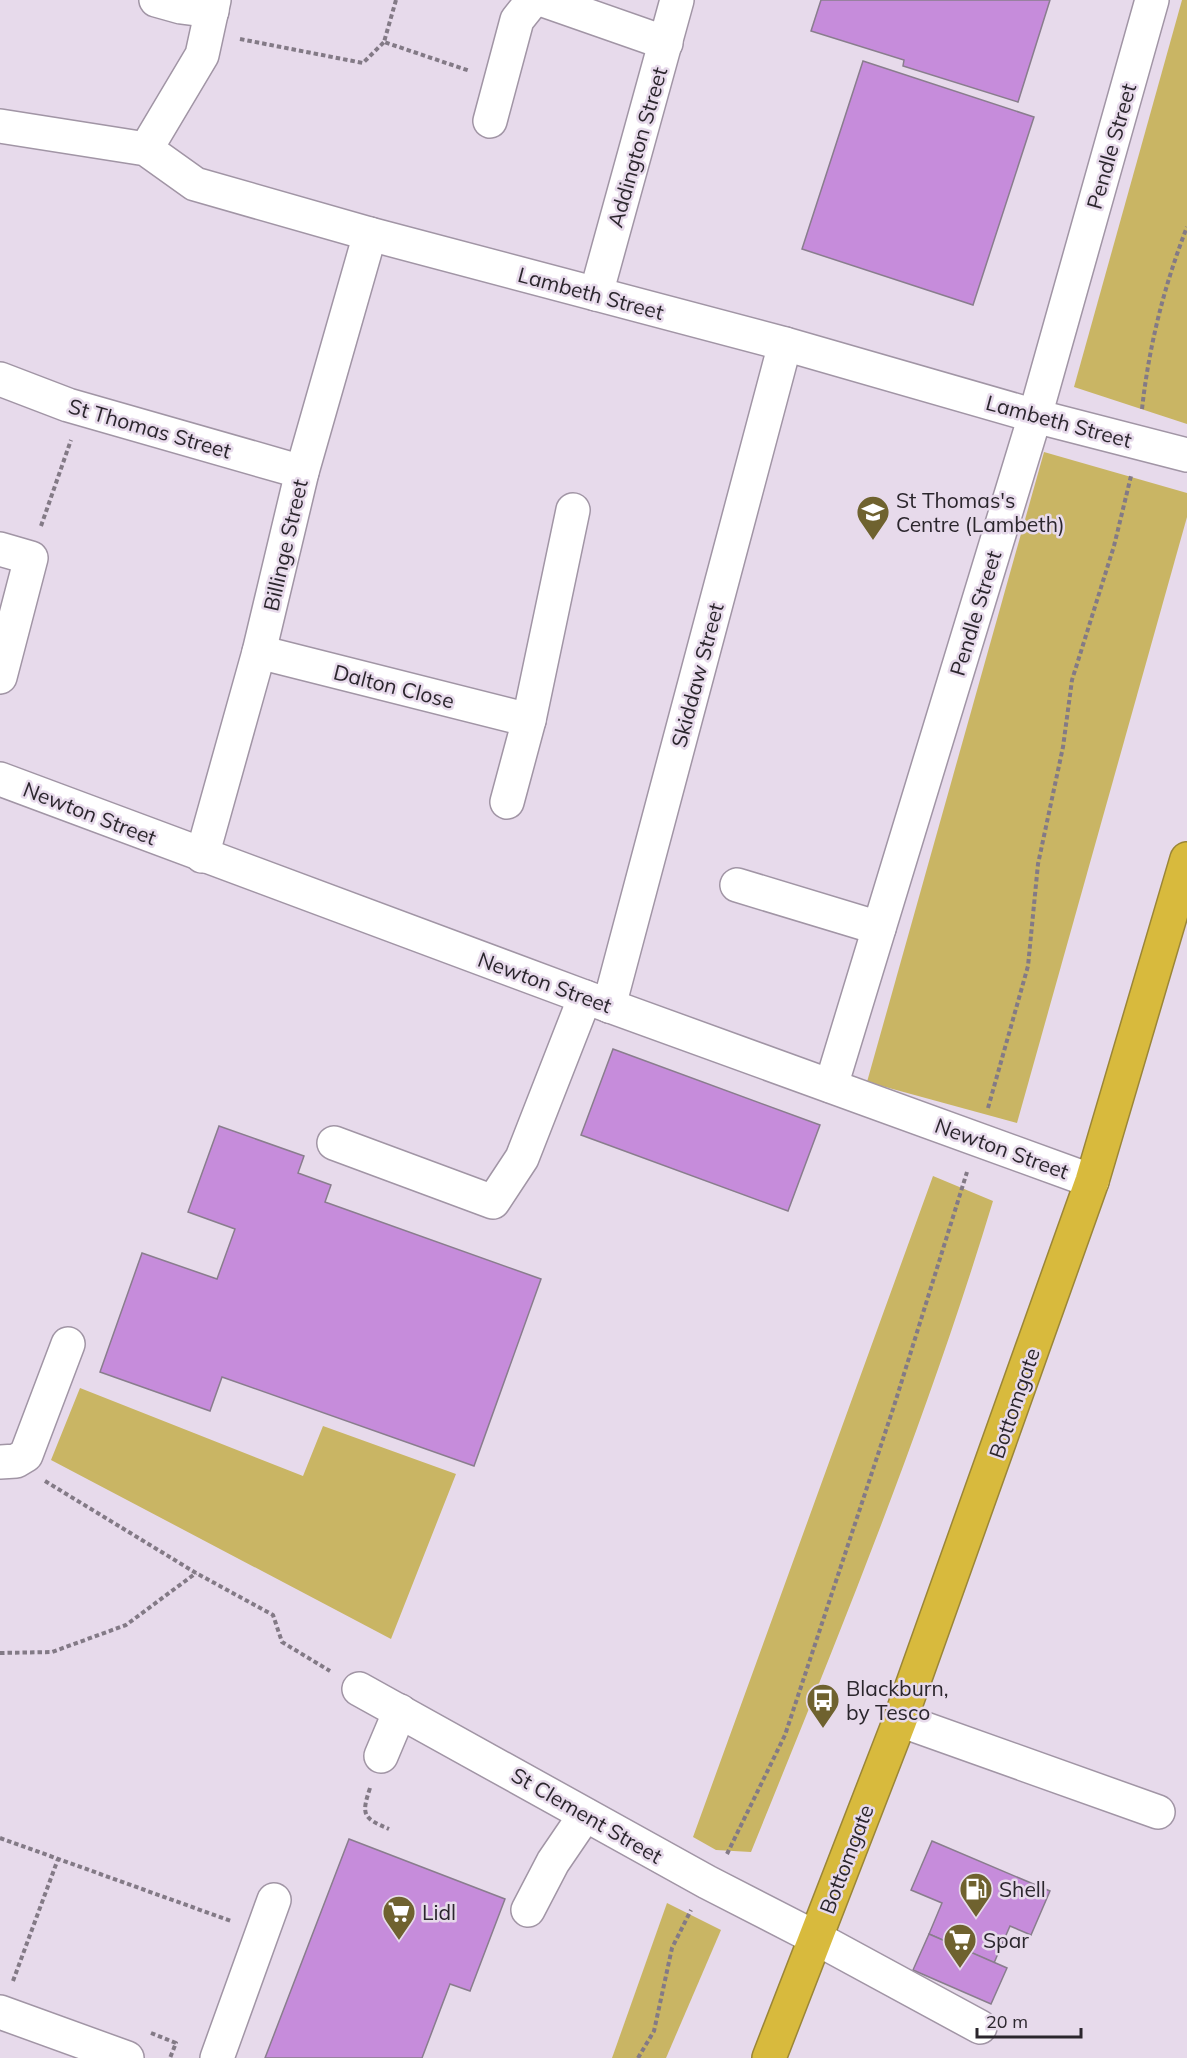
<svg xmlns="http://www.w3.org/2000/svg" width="1187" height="2058" font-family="Mulish,sans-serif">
  <rect width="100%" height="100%" fill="#e7daeb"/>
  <g fill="#c9b564">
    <path d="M1182 0H1187V424L1074 387Z"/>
    <path d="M1044 452 1187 493V517L1017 1123 867 1082Z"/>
    <path d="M933 1176 993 1201C926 1423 838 1637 751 1852L716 1850 693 1837Z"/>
    <path d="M80 1388 303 1476 323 1426 456 1474 391 1639 51 1460Z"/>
    <path d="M667 1903 721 1930 666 2058H612Z"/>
  </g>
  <g fill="#c68cdb" stroke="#897d8d" stroke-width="1.5">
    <path d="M821 0H1050L1018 102 903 66 904 60 811 31Z"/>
    <path d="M863 61 1034 117 973 305 802 249Z"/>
    <path d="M613 1049 820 1125 788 1211 581 1135Z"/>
    <path d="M219 1126 304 1156 298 1173 331 1185 325 1202 541 1279 474 1466 222 1377 210 1411 100 1372 142 1253 217 1279 235 1229 188 1212Z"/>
    <path d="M349 1839 505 1899 470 1991 450 1984 422 2058H265Z"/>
    <path d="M932 1841 1050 1891 1031 1935 1010 1926 994 1963 929 1934 942 1903 911 1890Z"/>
    <path d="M929 1934 1007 1968 991 2004 913 1970Z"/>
  </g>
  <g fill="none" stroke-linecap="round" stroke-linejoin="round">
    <defs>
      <g id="minor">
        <path d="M156 0 181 7 212 11"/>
        <path d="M543 0 666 43"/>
        <path d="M490 121 517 20 533 0"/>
        <path d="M0 126 146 149 195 184 370 234 785 344 1035 416 1187 455"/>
        <path d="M146 149 202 55 214 0"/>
        <path d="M596 294 677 0"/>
        <path d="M0 379 68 405 302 472"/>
        <path d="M0 549 31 558 0 677"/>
        <path d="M259 652 529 720"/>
        <path d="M0 779 585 997 1092 1181"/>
        <path d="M507 802 529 720 573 510"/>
        <path d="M202 856 259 652 302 472 370 234"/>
        <path d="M737 885 879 928"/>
        <path d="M609 1006 785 344"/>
        <path d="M831 1086 1035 416 1152 0"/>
        <path d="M334 1143 493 1202 522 1158 585 997"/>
        <path d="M0 1462 16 1461 26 1455 68 1344"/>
        <path d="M359 1689 707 1882 816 1938 980 2027"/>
        <path d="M900 1720 1158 1812"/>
        <path d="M381 1756 400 1711"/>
        <path d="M528 1910 553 1862 585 1815"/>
        <path d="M0 2012 127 2058"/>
        <path d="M217 2058 274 1900"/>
      </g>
      <path id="highway" d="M769 2058 900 1720 1092 1181 1187 859"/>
    </defs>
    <use href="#minor" stroke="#a195a5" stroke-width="36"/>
    <use href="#highway" stroke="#9b8637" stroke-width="36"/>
    <g stroke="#837a86" stroke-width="4" stroke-dasharray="4.5 3" stroke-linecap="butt">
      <path d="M396 0 384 42 470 71"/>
      <path d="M240 39 363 63 384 42"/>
      <path d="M1142 409C1149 346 1164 286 1187 227"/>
      <path d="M41 526 71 440"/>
      <path d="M988 1108 1028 966 1038 864 1063 747 1072 680 1114 546 1131 476"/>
      <path d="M45 1481 196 1573 273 1615 282 1642 330 1671"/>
      <path d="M0 1653 52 1652 126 1625 196 1573"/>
      <path d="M370 1788C361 1815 363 1818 389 1829"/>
      <path d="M0 1838 231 1921"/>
      <path d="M727 1854 785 1735 894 1406 967 1172"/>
      <path d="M13 1981 58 1859"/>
      <path d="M151 2033 176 2043 170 2058"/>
      <path d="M638 2058 654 2031 672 1948 691 1910"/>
    </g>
    <use href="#minor" stroke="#fff" stroke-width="33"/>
    <use href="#highway" stroke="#d8ba3d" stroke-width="33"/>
  </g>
  <defs>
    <symbol id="school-pin" viewBox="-11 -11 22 30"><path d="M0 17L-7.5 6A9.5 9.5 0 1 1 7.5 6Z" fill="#6f622f" stroke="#e7daeb"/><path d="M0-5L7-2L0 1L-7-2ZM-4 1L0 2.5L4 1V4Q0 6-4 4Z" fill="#fff"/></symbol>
    <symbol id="bus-pin" viewBox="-11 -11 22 30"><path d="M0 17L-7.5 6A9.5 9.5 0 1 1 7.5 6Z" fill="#6f622f" stroke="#e7daeb"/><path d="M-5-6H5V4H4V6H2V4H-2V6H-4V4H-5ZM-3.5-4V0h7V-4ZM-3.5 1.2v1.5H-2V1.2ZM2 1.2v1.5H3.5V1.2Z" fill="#fff"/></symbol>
    <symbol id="fuel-pin" viewBox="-11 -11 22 30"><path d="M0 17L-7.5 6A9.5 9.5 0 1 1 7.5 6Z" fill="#6f622f" stroke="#e7daeb"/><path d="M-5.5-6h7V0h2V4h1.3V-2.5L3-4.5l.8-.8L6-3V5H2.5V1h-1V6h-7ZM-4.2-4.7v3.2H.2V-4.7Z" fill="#fff"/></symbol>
    <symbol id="supermarket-pin" viewBox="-11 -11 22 30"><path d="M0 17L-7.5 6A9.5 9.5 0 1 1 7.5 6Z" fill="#6f622f" stroke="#e7daeb"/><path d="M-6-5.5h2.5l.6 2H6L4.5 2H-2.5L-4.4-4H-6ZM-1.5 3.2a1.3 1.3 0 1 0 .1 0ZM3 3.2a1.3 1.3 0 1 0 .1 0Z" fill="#fff"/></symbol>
  </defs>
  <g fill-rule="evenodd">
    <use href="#school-pin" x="854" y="493" width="38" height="52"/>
    <use href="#bus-pin" x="804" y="1681" width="38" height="52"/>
    <use href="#fuel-pin" x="957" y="1870" width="38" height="52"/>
    <use href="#supermarket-pin" x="380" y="1893" width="38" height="52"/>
    <use href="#supermarket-pin" x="941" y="1921" width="38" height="52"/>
  </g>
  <g text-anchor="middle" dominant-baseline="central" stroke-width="5" stroke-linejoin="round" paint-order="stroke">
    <g font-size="21" fill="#2b262d" stroke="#e7daeb">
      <text transform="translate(1111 146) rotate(-74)">Pendle Street</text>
      <text transform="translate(637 147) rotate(-74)">Addington Street</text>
      <text transform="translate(591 293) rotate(15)">Lambeth Street</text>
      <text transform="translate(1059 421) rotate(15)">Lambeth Street</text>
      <text transform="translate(150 428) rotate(16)">St Thomas Street</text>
      <text transform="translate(285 545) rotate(-77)">Billinge Street</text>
      <text transform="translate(975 613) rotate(-73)">Pendle Street</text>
      <text transform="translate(697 675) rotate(-75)">Skiddaw Street</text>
      <text transform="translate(394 686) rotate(14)">Dalton Close</text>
      <text transform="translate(90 813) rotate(21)">Newton Street</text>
      <text transform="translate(545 982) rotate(20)">Newton Street</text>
      <text transform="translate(1002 1148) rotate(20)">Newton Street</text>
      <text transform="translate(1014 1403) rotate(-71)">Bottomgate</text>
      <text transform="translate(587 1815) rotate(30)">St Clement Street</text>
      <text transform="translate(846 1859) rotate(-69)">Bottomgate</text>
    </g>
    <g font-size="21" fill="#2b262d" stroke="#e7daeb" text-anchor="start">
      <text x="896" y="500">St Thomas's<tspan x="896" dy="24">Centre (Lambeth)</tspan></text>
      <text x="846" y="1688">Blackburn,<tspan x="846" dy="24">by Tesco</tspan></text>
      <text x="999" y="1889">Shell</text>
      <text x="422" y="1912">Lidl</text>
      <text x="983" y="1940">Spar</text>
    </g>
  </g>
  <path d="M977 2028v9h104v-9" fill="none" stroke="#2b262d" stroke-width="3"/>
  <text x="986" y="2028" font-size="18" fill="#2b262d" stroke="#e7daeb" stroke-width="4.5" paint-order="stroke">20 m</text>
</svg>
